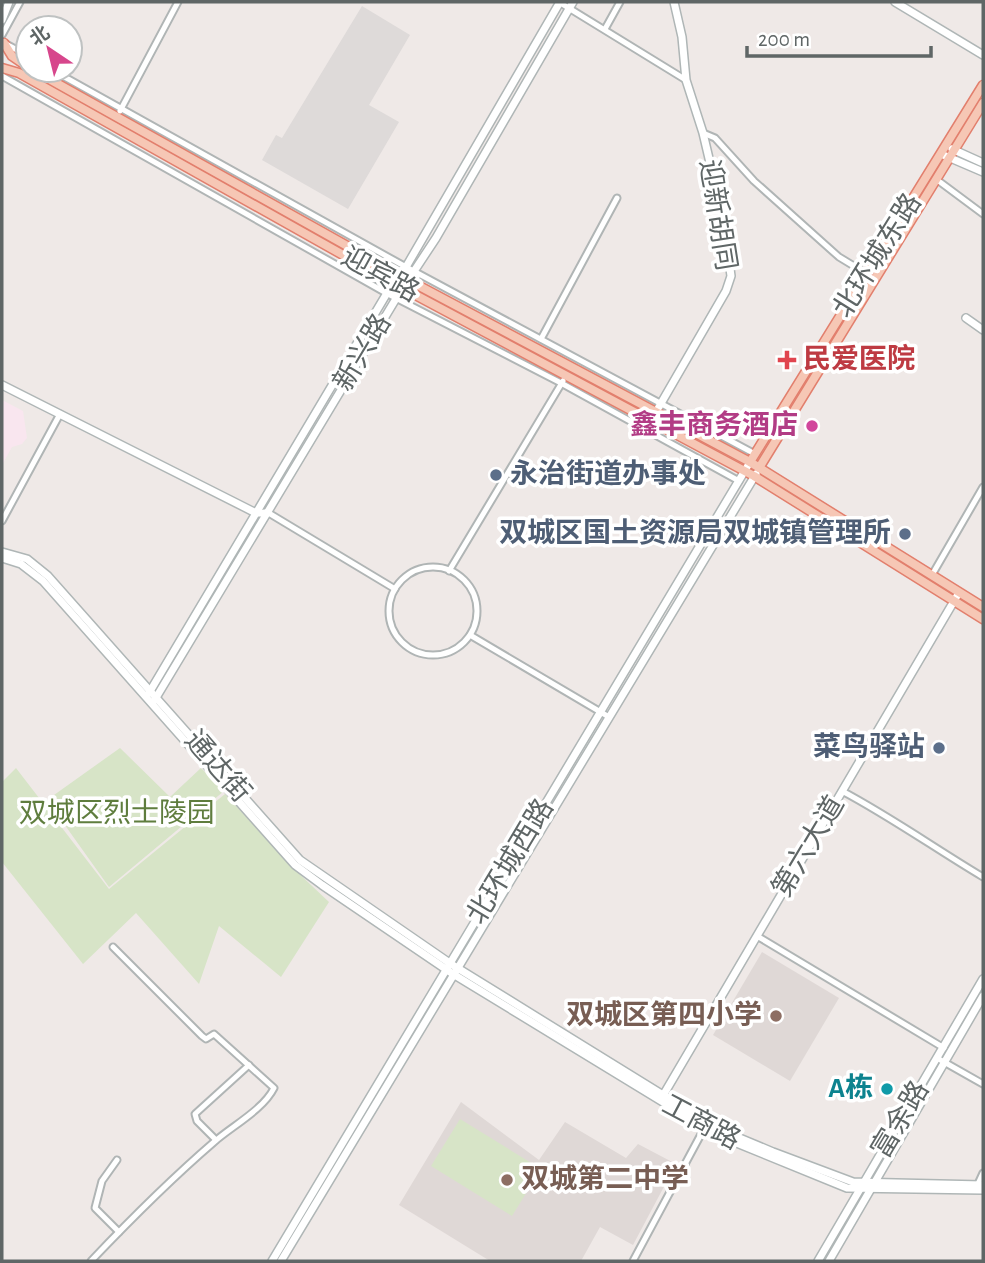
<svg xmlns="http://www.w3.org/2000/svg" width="985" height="1263" font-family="'Alegreya Sans','Noto Sans SC',sans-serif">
  <rect width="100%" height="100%" fill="#efe9e7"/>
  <path fill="#dedad9" d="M362 6 410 35 369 105 399 122 348 209 262 160 276 135 282 138Z"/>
  <g fill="#dfd8d6">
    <path d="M762 952 839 998 790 1081 713 1035Z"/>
    <path d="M461 1102 539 1160 565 1122 626 1158 638 1144 676 1164 633 1245 600 1227 581 1261H490L399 1205Z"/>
  </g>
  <path fill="#f9e6ef" d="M2 400 23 411 27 438 22 444 12 447 2 465Z"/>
  <g fill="#d7e4c7">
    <path d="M120 748 170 797 201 768 224 791 109 887 47 800Z"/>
    <path d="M16 768 109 889 225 794 293 868 329 902 281 977 219 926 199 984 136 913 83 964 2 862V782Z"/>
    <path d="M460 1119 541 1169 512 1216 431 1166Z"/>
  </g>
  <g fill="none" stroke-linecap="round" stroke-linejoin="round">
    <defs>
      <g id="street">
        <path d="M559 2 686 80"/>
        <path d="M605 29 620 2"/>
        <path d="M2 35 20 2"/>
        <path d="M6 44 28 56"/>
        <path d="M52 70 406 267 755 454"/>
        <path d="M2 76 388 294 561 383 739 481"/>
        <path d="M120 111 178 2"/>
        <path d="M703 133 715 138 754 181 839 257 867 274"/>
        <path d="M936 179 983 214"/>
        <path d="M541 339 617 198"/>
        <path d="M264 512H267L395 589"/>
        <path d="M2 521 60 414"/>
        <circle cx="433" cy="611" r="44"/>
        <path d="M449 571 563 381"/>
        <path d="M932 575 983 487"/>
        <path d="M470 635 609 717"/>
        <path d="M842 791C891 817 936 849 983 877"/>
        <path d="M757 936 944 1048"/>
        <path d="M937 1058 983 1084"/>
        <path d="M216 1140 197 1121 195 1114 249 1065"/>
        <path d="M117 1160 102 1181 95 1208 119 1232"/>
        <path d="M977 1186 983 1173"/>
        <path d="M91 1261C130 1220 171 1179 214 1142 232 1126 263 1110 274 1088L214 1034 206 1039 202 1036 113 947"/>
        <path d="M633 1261 706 1125"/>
      </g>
      <g id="secondary">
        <path d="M895 2 983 55"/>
        <path d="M2 20 9 2"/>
        <path d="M952 149 983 163"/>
        <path d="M941 154 983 172"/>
        <path d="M966 318 983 330"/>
        <path d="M2 385 256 513H261"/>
        <path d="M656 412 726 291 731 276 723 218 703 133 686 80 682 37 674 2"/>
        <path d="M2 552 27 559 48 576 300 860 451 964 718 1129 773 1152 853 1182 983 1185"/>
        <path d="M2 558 21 564 43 581 295 865 322 885 453 974 717 1135 847 1188 983 1190"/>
        <path d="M149 693 393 283 406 267 560 2"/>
        <path d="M154 701 397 297 436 238 573 2"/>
        <path d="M661 1099 957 596"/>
        <path d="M272 1261 750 462"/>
        <path d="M281 1261 756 474"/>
        <path d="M818 1261 983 979"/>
        <path d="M829 1261 983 996"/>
      </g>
      <g id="primary">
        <path d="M4 43 12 56 28 67"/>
        <path d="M2 68 19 73 393 283 754 476 983 619"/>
        <path d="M33 70 408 280 750 462 983 607"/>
        <path d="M750 462 983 85"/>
        <path d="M759 468 983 103"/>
      </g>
    </defs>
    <use href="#street" stroke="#b0b5b5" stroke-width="9"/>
    <use href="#secondary" stroke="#afb6b6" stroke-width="10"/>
    <use href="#primary" stroke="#e27f6d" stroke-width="11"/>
    <use href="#street" stroke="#fff" stroke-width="5"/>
    <use href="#secondary" stroke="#fff" stroke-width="7"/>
    <use href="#primary" stroke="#f6c7b5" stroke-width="8"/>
  </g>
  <path fill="#e0444e" stroke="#fff" stroke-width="2.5" d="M783.5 349.5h7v7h7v7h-7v7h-7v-7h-7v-7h7z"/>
  <circle fill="#d1479c" stroke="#fff" stroke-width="2.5" cx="812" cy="426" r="7"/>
  <g fill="#5c6f8a" stroke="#fff" stroke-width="2.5">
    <circle cx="496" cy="475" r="7"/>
    <circle cx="905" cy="534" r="7"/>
    <circle cx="939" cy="748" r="7"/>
  </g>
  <g fill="#8d6e63" stroke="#fff" stroke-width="2.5">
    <circle cx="776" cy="1016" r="7"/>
    <circle cx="507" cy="1180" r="7"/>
  </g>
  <circle fill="#0f9aa8" stroke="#fff" stroke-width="2.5" cx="887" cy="1089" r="7"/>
  <g text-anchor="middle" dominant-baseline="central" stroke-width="7" stroke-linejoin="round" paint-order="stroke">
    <g font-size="28" fill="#5f6666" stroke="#fff">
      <text transform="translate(717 215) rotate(81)">迎新胡同</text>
      <text transform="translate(878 256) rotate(-58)">北环城东路</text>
      <text transform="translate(380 275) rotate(29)">迎宾路</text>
      <text transform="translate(363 353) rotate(-59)">新兴路</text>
      <text transform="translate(217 767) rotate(49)">通达街</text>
      <text transform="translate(809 847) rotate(-59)">第六大道</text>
      <text transform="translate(511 862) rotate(-59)">北环城西路</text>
      <text transform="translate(901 1120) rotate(-59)">富余路</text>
      <text transform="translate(701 1123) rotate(28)">工商路</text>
    </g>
    <g font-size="28" font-weight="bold" fill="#be3a42" stroke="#fff" text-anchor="start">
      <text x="803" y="360">民爱医院</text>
    </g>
    <g font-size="28" font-weight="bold" fill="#b23c85" stroke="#fff" text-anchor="end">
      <text x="798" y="426">鑫丰商务酒店</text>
    </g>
    <g font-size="28" font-weight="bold" fill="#4e5e75" stroke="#fff" text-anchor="end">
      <text x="510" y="475" text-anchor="start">永治街道办事处</text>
      <text x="891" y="534">双城区国土资源局双城镇管理所</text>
      <text x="925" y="748">菜鸟驿站</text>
    </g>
    <g font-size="28" fill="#5f7d3e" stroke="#fff">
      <text x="117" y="814">双城区烈士陵园</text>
    </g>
    <g font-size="28" font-weight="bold" fill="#785e54" stroke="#fff" text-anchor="end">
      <text x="762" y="1016">双城区第四小学</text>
      <text x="521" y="1180" text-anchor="start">双城第二中学</text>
    </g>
    <g font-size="28" font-weight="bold" fill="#0d838f" stroke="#fff" text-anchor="end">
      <text x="873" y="1089">A栋</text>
    </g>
  </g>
  <rect width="985" height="1263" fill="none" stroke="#5f6666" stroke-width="7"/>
  <g transform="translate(49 49) rotate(325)"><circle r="33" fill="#ffffff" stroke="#bfc2c2" stroke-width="2"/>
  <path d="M0-5L12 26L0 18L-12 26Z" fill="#d7468c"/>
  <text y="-10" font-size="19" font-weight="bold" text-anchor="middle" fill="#5f6666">北</text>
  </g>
  <path d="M747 46v10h184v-10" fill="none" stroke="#5f6666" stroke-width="3.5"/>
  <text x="758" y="46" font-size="21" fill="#5f6666" stroke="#ffffff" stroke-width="5" paint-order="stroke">200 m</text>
</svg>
